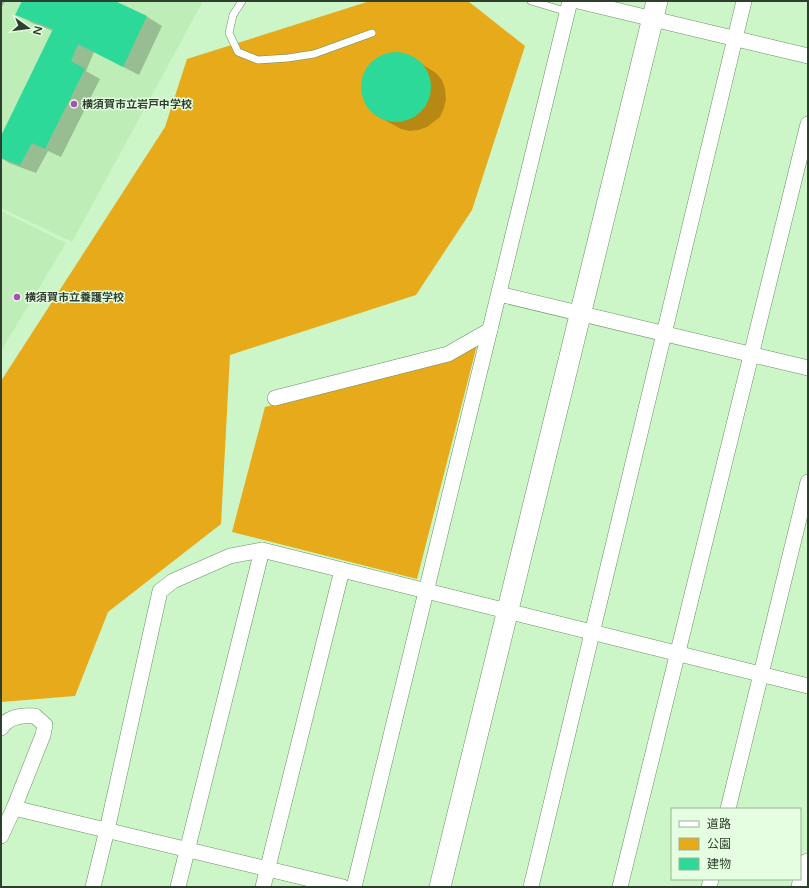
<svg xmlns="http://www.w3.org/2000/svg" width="809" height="888" font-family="'Varela Round','Noto Sans JP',sans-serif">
  <rect width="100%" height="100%" fill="#ccf6c7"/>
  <g fill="#beedb8">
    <path d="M1 1H203L72 242 1 208Z"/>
    <path d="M1 211 66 243 1 351Z"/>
  </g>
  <g fill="#e6aa1b">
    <path d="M370 1H468L525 46 472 210 416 295 230 355 221 524 108 612 75 696 1 702V381L165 127 187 59Z"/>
    <path d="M477 345 417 579 232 532 265 407 455 357Z"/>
  </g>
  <g fill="#0003">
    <path d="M1 1H5L1 9Z"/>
    <path d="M23 1H112L146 16 162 26 139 75 94 52 86 71 100 79 61 157 48 151 36 173 9 163 1 158V139L53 31 32 23 17 14Z"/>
    <path d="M394 53 403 54 412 58 436 73 442 80 445 89 446 99 444 108 440 117 427 127 418 130 410 131 401 129 394 125 377 116 371 110 363 95V78L366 71 371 64 385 55Z"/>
  </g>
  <g fill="#2cd998">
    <path d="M22 1H115L147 16 123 67 78 44 71 61 85 69 45 149 32 143 20 165 1 158V136L53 29 15 15Z"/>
    <circle cx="396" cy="87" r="35"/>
  </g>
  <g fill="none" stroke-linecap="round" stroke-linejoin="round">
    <defs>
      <g id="lane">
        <path d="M242 1 233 15 229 33 238 52 258 60 288 58 314 54 372 33"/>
        <path d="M531 1 568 12"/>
      </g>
      <g id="street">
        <path d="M578 1 808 56"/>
        <path d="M499 294 808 368"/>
        <path d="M275 398 448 354 490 330"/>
        <path d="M1 728C8 716 24 715 35 716L45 725 43 735 14 808 1 836"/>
        <path d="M14 808 343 887"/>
        <path d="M728 809 808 482"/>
        <path d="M93 887 107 830 160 591 173 581 230 556 262 550 808 686"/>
        <path d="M178 887 262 550"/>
        <path d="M263 887 342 570"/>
        <path d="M354 887 570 1"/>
        <path d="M531 887 744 1"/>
        <path d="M620 887 808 124"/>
        <path d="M709 887 711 879"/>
      </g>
      <g id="secondary">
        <path d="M440 887 657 1"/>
        <path d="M802 887 808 864"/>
      </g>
    </defs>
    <use href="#lane" stroke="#6a9065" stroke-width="8"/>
    <use href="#street" stroke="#6a9065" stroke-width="16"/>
    <use href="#secondary" stroke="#6a9065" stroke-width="22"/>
    <use href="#lane" stroke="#fff" stroke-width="7"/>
    <use href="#street" stroke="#fff" stroke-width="15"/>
    <use href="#secondary" stroke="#fff" stroke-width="21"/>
  </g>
  <g fill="#aa4eb9" stroke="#e5fee2" stroke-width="1.5">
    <circle cx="74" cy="104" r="4"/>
    <circle cx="17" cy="297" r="4"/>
  </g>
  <g text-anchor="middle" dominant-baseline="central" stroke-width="3" stroke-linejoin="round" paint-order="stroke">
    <g font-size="11" font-weight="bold" fill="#2f3f2d" stroke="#e5fee2" text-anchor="start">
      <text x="82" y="104">横須賀市立岩戸中学校</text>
      <text x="25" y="297">横須賀市立養護学校</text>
    </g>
  </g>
  <rect width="809" height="888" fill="none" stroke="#2f3f2d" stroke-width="4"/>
  <rect x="671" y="808" width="130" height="72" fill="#e5fee2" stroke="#9cb29a"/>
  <rect x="679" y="821" width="20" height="6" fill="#ffffff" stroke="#9cb29a"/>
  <text x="707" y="828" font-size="12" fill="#2f3f2d">道路</text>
  <rect x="679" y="838" width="20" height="12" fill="#e6aa1b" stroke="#9cb29a"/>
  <text x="707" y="848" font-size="12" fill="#2f3f2d">公園</text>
  <rect x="679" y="858" width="20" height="12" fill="#2cd998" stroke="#9cb29a"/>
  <text x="707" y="868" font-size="12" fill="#2f3f2d">建物</text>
  <g transform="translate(28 28) rotate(104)" stroke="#e5fee2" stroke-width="3" paint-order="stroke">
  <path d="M0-3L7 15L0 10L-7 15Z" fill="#2f3f2d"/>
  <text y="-6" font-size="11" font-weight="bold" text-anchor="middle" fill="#2f3f2d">N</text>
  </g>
</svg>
